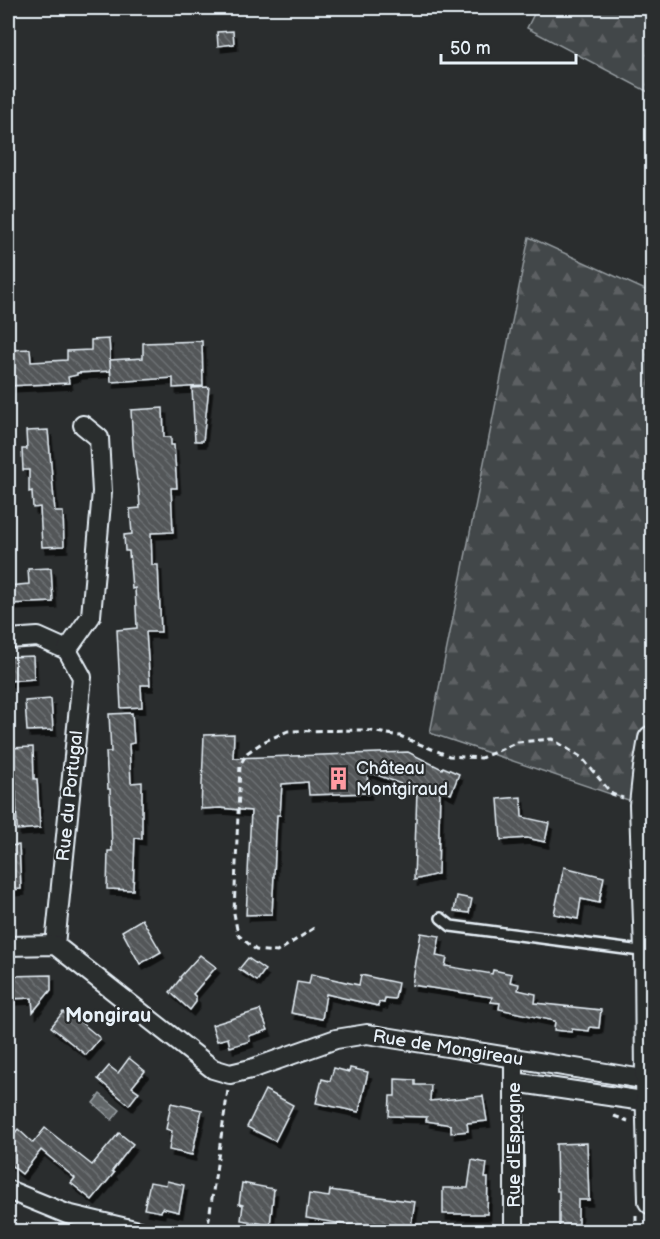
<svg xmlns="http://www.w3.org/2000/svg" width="660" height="1239" font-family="'Balsamiq Sans',sans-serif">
  <defs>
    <pattern id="forest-firs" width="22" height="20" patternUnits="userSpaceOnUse" patternTransform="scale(1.5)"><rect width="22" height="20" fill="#424648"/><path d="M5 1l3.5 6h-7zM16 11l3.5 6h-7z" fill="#5d6163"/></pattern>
    <pattern id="water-ripples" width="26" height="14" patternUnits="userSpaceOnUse" patternTransform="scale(1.5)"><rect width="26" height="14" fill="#63686b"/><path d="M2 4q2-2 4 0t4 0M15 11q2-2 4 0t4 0" fill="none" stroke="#797e81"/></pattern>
    <pattern id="building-back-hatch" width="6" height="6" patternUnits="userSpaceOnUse" patternTransform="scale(1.5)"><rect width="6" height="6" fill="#535759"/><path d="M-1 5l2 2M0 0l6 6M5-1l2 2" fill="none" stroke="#6c7072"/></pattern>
    <filter id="shadow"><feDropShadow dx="3.5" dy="6" stdDeviation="0" flood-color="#0009"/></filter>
  </defs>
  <rect width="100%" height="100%" fill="#2a2d2e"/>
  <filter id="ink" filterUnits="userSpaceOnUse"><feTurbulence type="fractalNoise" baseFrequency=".0167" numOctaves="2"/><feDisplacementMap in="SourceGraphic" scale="12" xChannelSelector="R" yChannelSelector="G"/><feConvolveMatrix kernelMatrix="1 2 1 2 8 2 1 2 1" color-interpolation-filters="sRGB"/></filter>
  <g filter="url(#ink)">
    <g fill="url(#forest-firs)" stroke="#959ca0" stroke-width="1.5">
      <path d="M537 8H652V94L527 28Z"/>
      <path d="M529 237 652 293V808L430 733Z"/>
    </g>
    <path fill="url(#water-ripples)" stroke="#989fa3" stroke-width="1.5" d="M100 1094 120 1110 112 1120 93 1103Z"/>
    <g fill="url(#building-back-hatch)" stroke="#e8f1f8" stroke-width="1.5" filter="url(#shadow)">
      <path d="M233 31 234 44 218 46 217 32Z"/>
      <path d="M109 339 111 371 77 373V375L68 377 69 383 8 386V350L30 349 31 362 67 360V351L91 350V340Z"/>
      <path d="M202 341 203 386 173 388V378L111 382 110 360 143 358V343Z"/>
      <path d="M209 387 203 441H195L192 388Z"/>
      <path d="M163 408 164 437H171V445H174L177 488H171L173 532 151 533 152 565H158L161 632H146L150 685H141L142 707 121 708 117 630 137 628 135 588 132 589 129 551H125L124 535 132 534 130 509 140 508 138 480H137L133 447 131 410Z"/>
      <path d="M48 430 55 512H63L64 546 42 547 40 507 33 508 32 491 29 492V470H23L22 449H27L26 431Z"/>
      <path d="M51 568 53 602 8 604V586L29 584 28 569Z"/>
      <path d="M33 656 34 679 8 681V657Z"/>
      <path d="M51 699 53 730 27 731 25 701Z"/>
      <path d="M132 713 134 743 129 744 131 783 142 782V839L135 838 133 890 107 889 108 851H112L110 789H108L106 752H111L109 714Z"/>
      <path d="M234 734 233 758 408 752 442 769 443 767 459 774 451 794 440 789 438 874 414 880 417 790 367 771 368 793 309 795 308 782 282 784 280 815H277L272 914 246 915 247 897 248 896 247 894 251 811 220 808 201 809 204 735Z"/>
      <path d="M33 747 34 779H37L40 828 17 830 16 792H11L10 748Z"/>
      <path d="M521 797 522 817 549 823 545 842 527 838 501 840 498 799Z"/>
      <path d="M19 845 21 889 8 890V846Z"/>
      <path d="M564 867 604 877 599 903 581 899 578 919 554 914Z"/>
      <path d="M457 896 472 899 469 913 454 911Z"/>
      <path d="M142 919 161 952 140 964 122 931Z"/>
      <path d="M421 933 440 936 436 956 447 958 445 966 492 974 493 970 512 974 510 982 519 984 518 990 536 994 535 1003 601 1010 599 1028 590 1027 589 1031 572 1029V1032L554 1030 555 1021 499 1009 500 1003 491 1002 492 997 412 985Z"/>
      <path d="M200 955 216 967 193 994 196 997V1002L190 1010 170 992 181 978 180 977Z"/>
      <path d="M248 958 265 970 257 981 239 969Z"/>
      <path d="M311 974 359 985 361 975 398 983 395 999 385 998 384 1003 379 1002 378 1006 326 994 322 1019 291 1013 297 982 309 984Z"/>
      <path d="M51 975V990L33 1012 32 998 8 999V976Z"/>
      <path d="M260 1010 268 1030 249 1036 250 1041 230 1047 228 1038 217 1041 212 1025Z"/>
      <path d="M63 1012 70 1018 72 1015 100 1038 86 1055 51 1027Z"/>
      <path d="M129 1058 145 1071 132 1087 139 1092 129 1105 98 1079 109 1066 118 1073Z"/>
      <path d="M334 1068 349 1072 350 1068 368 1072 359 1112 316 1103 322 1079 330 1081Z"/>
      <path d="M395 1079 415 1080V1085H431L430 1101 483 1096 487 1121 467 1123 468 1131 451 1133V1125L426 1121 427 1117 389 1116 390 1096H395Z"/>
      <path d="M265 1090 293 1105 275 1141 247 1127Z"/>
      <path d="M171 1103 202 1110 192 1155 169 1150 172 1131 166 1129Z"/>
      <path d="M45 1128 92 1165 119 1133 133 1144 112 1171 114 1173 92 1200 71 1183 75 1178 41 1150 22 1174 8 1163V1141L18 1129 33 1143Z"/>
      <path d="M587 1143 589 1200H578V1232H559V1191H557L556 1144Z"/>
      <path d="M472 1160 487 1163 485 1178H488L487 1214H443V1188H468Z"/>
      <path d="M167 1181 184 1185 179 1212 162 1208 161 1212 144 1209 150 1182 166 1185Z"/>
      <path d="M242 1183 274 1189 270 1225 241 1220 243 1205 239 1204Z"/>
      <path d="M330 1190 415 1202 410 1232H392L306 1218 309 1194 329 1197Z"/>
    </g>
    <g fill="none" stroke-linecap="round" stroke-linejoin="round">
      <defs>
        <path id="lane" d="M441 918 451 926 648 952"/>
        <g id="street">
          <path d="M8 639 38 637 67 650 82 677 55 945"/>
          <path d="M67 650 91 616 102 492 99 438 83 425"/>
          <path d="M8 946 55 945 213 1069 230 1074 251 1069 336 1039 367 1034 649 1080"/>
          <path d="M514 1059V1232"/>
          <path d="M514 1082 650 1102"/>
          <path d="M8 1190 67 1214 143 1232"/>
        </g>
        <path id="secondary" d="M652 739 647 768 643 805 648 952 649 1080 652 1201"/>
      </defs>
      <use href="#lane" stroke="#e8f1f8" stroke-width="14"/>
      <use href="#street" stroke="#e8f1f8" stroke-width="22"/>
      <use href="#secondary" stroke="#e8f1f8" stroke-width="30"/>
      <g stroke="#e8f1f8" stroke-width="3" stroke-dasharray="6 4.5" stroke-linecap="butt">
        <path d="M314 928 277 952 256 950 238 935 234 913 240 765 247 753 263 742 288 731 365 730 400 736 449 756 481 758 518 742 552 739 582 758 612 794 623 798"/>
        <path d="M614 1116 628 1121"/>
        <path d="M636 1215V1232"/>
        <path d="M207 1232 228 1090"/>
      </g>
      <use href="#lane" stroke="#2a2d2e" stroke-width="9"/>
      <use href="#street" stroke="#2a2d2e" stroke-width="18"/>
      <use href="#secondary" stroke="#2a2d2e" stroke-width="26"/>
    </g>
  </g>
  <defs>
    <symbol id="building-bare" viewBox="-9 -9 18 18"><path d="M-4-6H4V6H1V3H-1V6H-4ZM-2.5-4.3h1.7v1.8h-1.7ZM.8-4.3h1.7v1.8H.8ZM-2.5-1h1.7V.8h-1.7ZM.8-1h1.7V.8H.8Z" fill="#ff9aa2" stroke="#2a2d2e" stroke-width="2.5" paint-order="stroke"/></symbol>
  </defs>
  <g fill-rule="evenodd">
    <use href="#building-bare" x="322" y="762" width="33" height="33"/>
  </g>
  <g text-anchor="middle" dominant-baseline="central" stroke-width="4.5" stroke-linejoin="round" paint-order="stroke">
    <g font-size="18" fill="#e8f1f8" stroke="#2a2d2e" text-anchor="start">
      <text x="356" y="768">Château<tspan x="356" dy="21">Montgiraud</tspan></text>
    </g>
    <g font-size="18" fill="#e8f1f8" stroke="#2a2d2e">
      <text transform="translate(70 796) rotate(-84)">Rue du Portugal</text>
      <text transform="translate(448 1048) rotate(9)">Rue de Mongireau</text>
      <text transform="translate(514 1145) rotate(-90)">Rue d'Espagne</text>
    </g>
    <g font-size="20" font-weight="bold" fill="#e8f1f8" stroke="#2a2d2e">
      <text x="108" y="1016">Mongirau</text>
    </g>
  </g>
  <rect width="660" height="1239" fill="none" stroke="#2a2d2e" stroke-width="30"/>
  <rect x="15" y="15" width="630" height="1209" fill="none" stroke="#e8f1f8" stroke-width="2" filter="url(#ink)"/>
  <path d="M441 54v9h135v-9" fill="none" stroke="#e8f1f8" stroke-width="3"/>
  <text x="450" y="54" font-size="18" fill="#e8f1f8" stroke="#2a2d2e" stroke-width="4.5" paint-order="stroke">50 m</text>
</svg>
